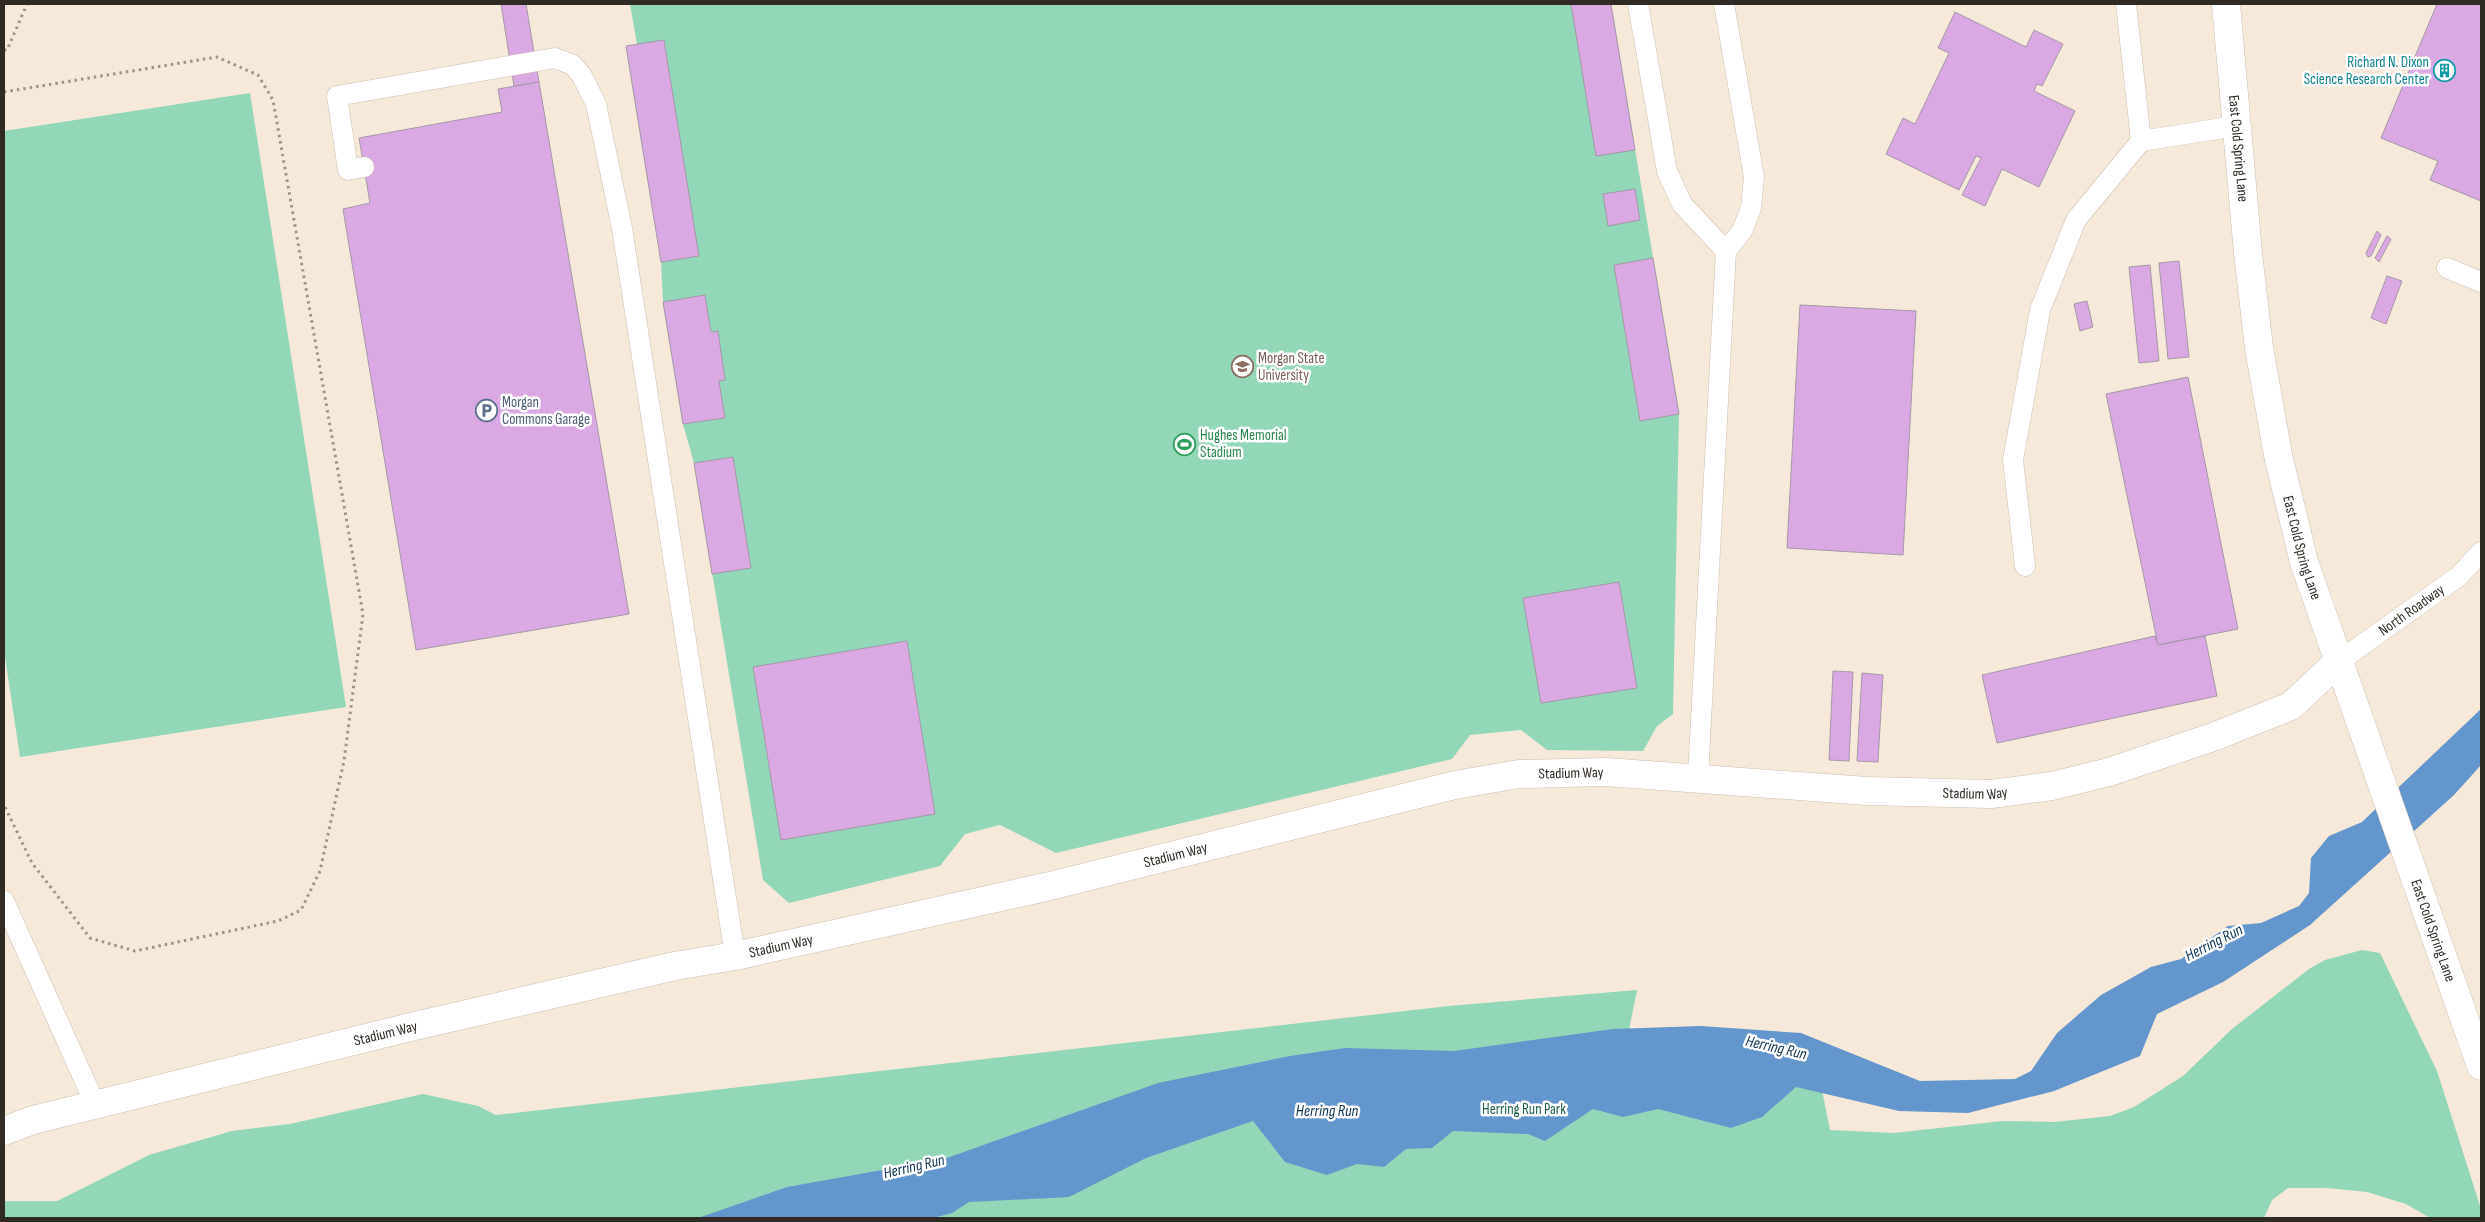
<svg xmlns="http://www.w3.org/2000/svg" width="2485" height="1222" font-family="'Sofia Sans Condensed',sans-serif">
  <rect width="100%" height="100%" fill="#f6e9d9"/>
  <g fill="#91d7b8">
    <path d="M630 4H1611L1679 414 1673 714 1657 726 1643 751 1547 750 1521 730 1470 735 1452 759 1056 853 1000 825 965 834 940 866 789 903 763 880 694 463 683 424 663 302 661 262 626 46 637 44Z"/>
    <path d="M250 93 346 707 20 757 4 650V131Z"/>
    <path d="M2362 950 2380 953 2437 1071 2481 1209V1218H2430L2406 1204 2367 1192 2327 1188H2288L2272 1200 2264 1218H4V1201H57L149 1155 232 1131 290 1124 423 1094 478 1106 496 1115 1449 1006 1637 990 1624 1055 1816 1060 1830 1130 1894 1133 2003 1121 2054 1122 2110 1116 2134 1107 2183 1076 2232 1029 2309 969 2325 960Z"/>
  </g>
  <path fill="#6396cc" d="M2481 709V765L2454 795 2310 925 2223 982 2157 1014 2140 1056 2054 1091 1968 1113 1899 1111 1796 1087 1762 1117 1731 1128 1658 1109 1623 1117 1593 1109 1545 1141 1528 1134 1453 1131 1432 1148 1406 1149 1384 1167 1357 1164 1327 1175 1285 1162 1253 1121 1146 1158 1069 1197 969 1202 952 1213 933 1218H698L787 1187 944 1159 1158 1083 1290 1056 1345 1048 1454 1051 1613 1029 1701 1026 1801 1033 1920 1081 2015 1079 2031 1071 2057 1033 2101 995 2151 967 2181 959 2228 926 2261 923 2299 906 2309 893 2311 858 2329 836 2362 822Z"/>
  <g fill="#daa9e4" stroke="#a498a7">
    <path d="M501 4H526L539 82 514 86Z"/>
    <path d="M1571 4H1611L1635 150 1596 156Z"/>
    <path d="M2437 4H2481V201L2430 180 2438 161 2381 138Z"/>
    <path d="M1955 12 2026 47 2034 30 2063 44 2042 86 2037 84 2034 91 2075 111 2039 187 2002 169 1985 206 1962 195 1981 158 1976 156 1959 190 1886 154 1903 118 1915 124 1949 53 1938 48Z"/>
    <path d="M664 40 699 256 661 262 626 46Z"/>
    <path d="M539 82 629 614 416 650 343 209 370 203 359 138 502 112 498 89Z"/>
    <path d="M1635 189 1640 220 1608 226 1603 194Z"/>
    <path d="M2377 231 2381 235 2371 256 2368 257 2366 253Z"/>
    <path d="M2387 236 2391 239 2379 262 2375 258Z"/>
    <path d="M1653 258 1679 414 1640 421 1614 265Z"/>
    <path d="M2179 261 2189 357 2168 359 2159 263Z"/>
    <path d="M2150 265 2159 361 2139 363 2129 267Z"/>
    <path d="M2387 276 2402 281 2386 324 2371 318Z"/>
    <path d="M705 295 711 332 718 331 725 380 719 381 725 418 683 424 663 302Z"/>
    <path d="M2087 301 2093 327 2080 331 2074 304Z"/>
    <path d="M1800 305 1916 311 1903 555 1787 548Z"/>
    <path d="M2188 377 2238 629 2158 645 2106 394Z"/>
    <path d="M733 457 751 568 712 574 694 463Z"/>
    <path d="M1619 582 1637 688 1541 703 1523 598Z"/>
    <path d="M2155 636 2158 645 2205 636 2217 696 1997 743 1982 675Z"/>
    <path d="M907 641 935 814 781 840 753 667Z"/>
    <path d="M1833 671 1853 672 1849 761 1829 760Z"/>
    <path d="M1862 673 1883 675 1878 762 1857 761Z"/>
  </g>
  <g fill="none" stroke-linecap="round" stroke-linejoin="round">
    <defs>
      <g id="lane">
        <path d="M1638 4 1667 171 1682 204 1726 251"/>
        <path d="M2126 4 2141 141"/>
        <path d="M364 167 348 170 337 96 555 58 573 65 582 76 596 104 622 228 735 956"/>
        <path d="M2447 268 2481 282"/>
        <path d="M2025 566 2013 460 2040 310 2076 220 2141 141 2236 126"/>
        <path id="s1" d="M2338 662 2459 576 2481 552"/>
        <path d="M1698 777 1726 251 1742 231 1751 208 1754 177 1724 4"/>
        <path d="M4 901 96 1106"/>
      </g>
      <g id="street">
        <path id="s2" d="M4 1131 33 1120 419 1025 675 966 735 956 1050 886 1455 785 1519 774 1606 772 1867 791 1991 794 2052 786 2109 772 2213 737 2291 706 2338 662"/>
      </g>
      <g id="primary">
        <path id="s3" d="M2226 4 2248 253 2259 348 2278 455 2304 562 2481 1066"/>
      </g>
    </defs>
    <use href="#lane" stroke="#ccbfb0" stroke-width="21"/>
    <use href="#street" stroke="#ccbfb0" stroke-width="29"/>
    <use href="#primary" stroke="#ccbfb0" stroke-width="29"/>
    <g stroke="#9e9489" stroke-width="3" stroke-dasharray="2.5 4" stroke-linecap="butt">
      <path d="M4 50H7L27 4"/>
      <path d="M4 92 217 57 258 75 273 100 363 614 344 761 320 871 301 910 278 921 135 951 90 938 32 863 4 805"/>
    </g>
    <use href="#lane" stroke="#fff" stroke-width="20"/>
    <use href="#street" stroke="#fff" stroke-width="28"/>
    <use href="#primary" stroke="#fff" stroke-width="28"/>
  </g>
  <defs>
    <symbol id="building-ring" viewBox="-11 -11 22 22"><circle r="9.5" fill="#fff" stroke="#0f9aa8" stroke-width="1.5"/><path d="M-4-6H4V6H1V3H-1V6H-4ZM-2.5-4.3h1.7v1.8h-1.7ZM.8-4.3h1.7v1.8H.8ZM-2.5-1h1.7V.8h-1.7ZM.8-1h1.7V.8H.8Z" fill="#0f9aa8"/></symbol>
    <symbol id="university-ring" viewBox="-11 -11 22 22"><circle r="9.5" fill="#fff" stroke="#8d6e63" stroke-width="1.5"/><path d="M0-5L7-2L0 1L-7-2ZM-4 1L0 2.5L4 1V4Q0 6-4 4Z" fill="#8d6e63"/></symbol>
    <symbol id="parking-ring" viewBox="-11 -11 22 22"><circle r="9.5" fill="#fff" stroke="#5c6f8a" stroke-width="1.5"/><path d="M-3.5-5.5H1a3.5 3.5 0 0 1 0 7H-1V5.5H-3.5ZM-1-3.4V-.6H.8a1.4 1.4 0 0 0 0-2.8Z" fill="#5c6f8a"/></symbol>
    <symbol id="stadium-ring" viewBox="-11 -11 22 22"><circle r="9.5" fill="#fff" stroke="#2e9e5b" stroke-width="1.5"/><path d="M0-5a6.5 5 0 1 0 0 10a6.5 5 0 1 0 0-10ZM-3.5-1.8h7v3.6h-7Z" fill="#2e9e5b"/></symbol>
  </defs>
  <g fill-rule="evenodd">
    <use href="#building-ring" x="2432" y="58" width="25" height="25"/>
    <use href="#university-ring" x="1230" y="354" width="25" height="25"/>
    <use href="#parking-ring" x="474" y="398" width="25" height="25"/>
    <use href="#stadium-ring" x="1172" y="432" width="25" height="25"/>
  </g>
  <g text-anchor="middle" dominant-baseline="central" stroke-width="5" stroke-linejoin="round" paint-order="stroke">
    <g font-size="15" fill="#0d838f" stroke="#fff" text-anchor="end">
      <text x="2429" y="62">Richard N. Dixon<tspan x="2429" dy="17">Science Research Center</tspan></text>
    </g>
    <g font-size="15" fill="#2f2a24" stroke="#fff">
      <text stroke="none"><textPath href="#s3" startOffset="145">East Cold Spring Lane</textPath></text>
      <text stroke="none"><textPath href="#s3" startOffset="550">East Cold Spring Lane</textPath></text>
      <text stroke="none"><textPath href="#s1" startOffset="90">North Roadway</textPath></text>
      <text stroke="none"><textPath href="#s2" startOffset="1609">Stadium Way</textPath></text>
      <text stroke="none"><textPath href="#s2" startOffset="2014">Stadium Way</textPath></text>
      <text stroke="none"><textPath href="#s2" startOffset="1204">Stadium Way</textPath></text>
      <text stroke="none"><textPath href="#s3" startOffset="955">East Cold Spring Lane</textPath></text>
      <text stroke="none"><textPath href="#s2" startOffset="799">Stadium Way</textPath></text>
      <text stroke="none"><textPath href="#s2" startOffset="394">Stadium Way</textPath></text>
    </g>
    <g font-size="15" fill="#785e54" stroke="#fff" text-anchor="start">
      <text x="1258" y="358">Morgan State<tspan x="1258" dy="17">University</tspan></text>
    </g>
    <g font-size="15" fill="#4e5e75" stroke="#fff" text-anchor="start">
      <text x="502" y="402">Morgan<tspan x="502" dy="17">Commons Garage</tspan></text>
    </g>
    <g font-size="15" fill="#27864d" stroke="#fff" text-anchor="start">
      <text x="1200" y="435">Hughes Memorial<tspan x="1200" dy="17">Stadium</tspan></text>
    </g>
    <g font-size="15" fill="#206048" stroke="#fff">
      <text x="1524" y="1109">Herring Run Park</text>
    </g>
    <g font-size="16" font-style="italic" fill="#0c3255" stroke="#fff">
      <text transform="translate(2214 943) rotate(-27)">Herring Run</text>
      <text transform="translate(1776 1048) rotate(13)">Herring Run</text>
      <text x="1327" y="1111">Herring Run</text>
      <text transform="translate(914 1167) rotate(-13)">Herring Run</text>
    </g>
  </g>
  <rect width="2485" height="1222" fill="none" stroke="#2f2a24" stroke-width="10"/>
</svg>
